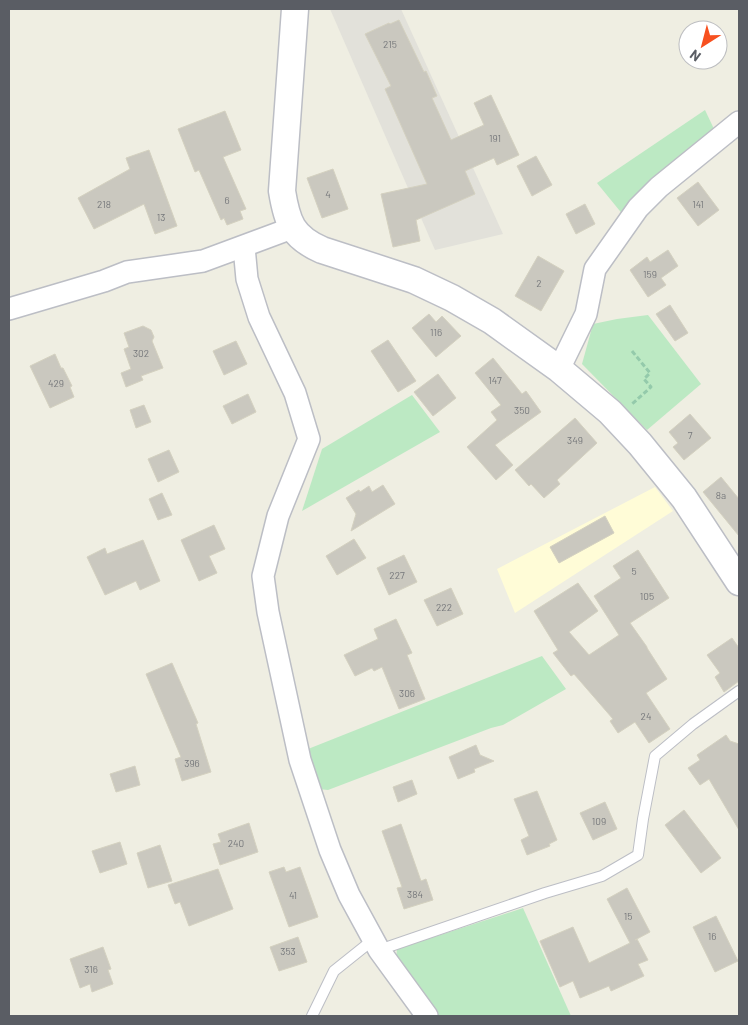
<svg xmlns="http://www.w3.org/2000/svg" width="748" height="1025" font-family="Barlow,sans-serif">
  <rect width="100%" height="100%" fill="#efeee2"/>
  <path fill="#fffcd7" d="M655 487 673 511 515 613 497 569Z"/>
  <path fill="#e2e1da" d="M330 9H401L503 234 435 250Z"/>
  <g fill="#bce9c3">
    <path d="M705 110 714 129 624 216 597 183Z"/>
    <path d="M648 315 701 384 647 430 582 364 593 324 617 319Z"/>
    <path d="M412 395 440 432 302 511 322 449Z"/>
    <path d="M542 656 566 689 503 725 491 728 328 790 319 789 308 749Z"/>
    <path d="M523 908 571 1016H435L396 960 397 949Z"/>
  </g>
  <g fill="#cac8bf" stroke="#d4d1c0">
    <path d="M399 20 424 72 426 71 437 96 432 98 451 140 484 125 474 103 491 95 519 155 497 165 494 158 465 171 475 194 416 220 420 241 393 247 381 194 427 184 385 89 391 86 365 34 389 23 390 24Z"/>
    <path d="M225 111 241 150 223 157 246 209 240 211 243 219 227 225 224 218 221 220 199 170 195 172 178 129Z"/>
    <path d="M149 150 177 226 155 234 144 204 94 229 78 198 130 169 126 158Z"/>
    <path d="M536 156 552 185 532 196 517 166Z"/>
    <path d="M333 169 348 209 322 218 307 178Z"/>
    <path d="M698 182 719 210 698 226 677 198Z"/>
    <path d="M585 204 595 224 576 234 566 214Z"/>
    <path d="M668 250 678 266 661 278 666 285 648 297 630 270 647 257 650 262Z"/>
    <path d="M538 256 564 271 541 311 515 296Z"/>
    <path d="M670 305 688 333 675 341 656 314Z"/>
    <path d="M429 314 436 322 442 316 461 336 436 357 412 328Z"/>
    <path d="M143 326 151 330 154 337 152 341 163 368 141 376 143 380 126 387 121 373 131 369 124 349 129 347 124 333Z"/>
    <path d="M388 340 416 381 398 392 371 351Z"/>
    <path d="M236 341 247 364 224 375 213 351Z"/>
    <path d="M55 354 61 368H63L72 386 70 387 74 397 50 408 30 366Z"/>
    <path d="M493 358 522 394 526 391 541 412 495 445 513 465 496 480 467 447 497 420 491 412 501 405 475 373Z"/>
    <path d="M438 374 456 398 433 416 414 392Z"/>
    <path d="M248 394 256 412 232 424 223 406Z"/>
    <path d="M144 405 151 422 136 428 130 410Z"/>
    <path d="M690 414 711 438 684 460 673 447 678 443 669 432Z"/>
    <path d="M575 418 597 443 557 480 560 484 544 498 531 484 529 486 515 470Z"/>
    <path d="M169 450 179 472 158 482 148 459Z"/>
    <path d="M721 477 739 499V536L703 492Z"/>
    <path d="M383 485 395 504 351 531 356 514 346 498 359 490 360 492 369 486 372 492Z"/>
    <path d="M162 493 172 515 158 520 149 499Z"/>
    <path d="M605 516 614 533 559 563 550 547Z"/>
    <path d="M214 525 225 549 209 556 217 573 199 581 181 540Z"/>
    <path d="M354 539 366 558 337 575 326 556Z"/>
    <path d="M143 540 160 581 140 590 136 581 105 595 87 557 105 548 107 554Z"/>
    <path d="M638 550 669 598 630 623 647 647V648L667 679 646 693 670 729 649 743 635 722 618 733 610 721 613 719 574 674 571 676 553 653 558 650 534 611 578 583 598 611 569 632 589 655 619 635 594 596 621 578 613 566Z"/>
    <path d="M404 555 417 582 389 595 377 568Z"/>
    <path d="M451 588 463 614 437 626 424 600Z"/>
    <path d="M396 619 412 653 407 655 425 699 399 709 382 667 374 671 372 668 355 676 344 655 378 639 374 629Z"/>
    <path d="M732 638 739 648V681L724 692 715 677 720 673 707 655Z"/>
    <path d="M172 663 198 723 196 724 211 772 182 781 175 759 181 757 146 674Z"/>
    <path d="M726 735 730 741 739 744V830L709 779 700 785 688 768 700 760 697 755Z"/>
    <path d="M476 745 480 755 494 761 474 769 475 772 458 779 449 757Z"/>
    <path d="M135 766 140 785 116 792 110 774Z"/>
    <path d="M412 780 417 794 398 802 393 787Z"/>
    <path d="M537 791 557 840 549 844 550 846 527 855 521 840 529 836 514 799Z"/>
    <path d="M605 802 617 829 593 840 580 813Z"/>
    <path d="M684 810 721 858 701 873 665 825Z"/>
    <path d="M249 823 258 852 220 865 213 844 221 842 218 834Z"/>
    <path d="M401 824 421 881 426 879 433 900 404 909 397 888 402 887 382 831Z"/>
    <path d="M120 842 127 864 100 873 92 851Z"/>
    <path d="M160 845 172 881 148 888 137 853Z"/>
    <path d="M284 867 286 872 300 867 318 917 289 927 269 872Z"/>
    <path d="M218 869 233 909 189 926 180 902 175 904 168 885Z"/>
    <path d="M627 888 650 932 635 940 637 939 648 960 638 964 644 976 611 991 609 986 580 998 573 981 560 987 540 941 573 927 589 963 630 943 607 899Z"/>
    <path d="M716 916 738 961 715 972 693 927Z"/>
    <path d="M298 937 307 962 279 971 270 947Z"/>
    <path d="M103 947 111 969 108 970 113 984 92 992 90 984 80 988 70 959Z"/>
  </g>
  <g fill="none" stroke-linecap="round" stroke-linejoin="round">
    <defs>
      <g id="service">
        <path d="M379 950 545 893 602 876 638 855 643 819 655 756 693 724 739 691"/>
        <path d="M312 1016 334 971 374 939"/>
      </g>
      <g id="minor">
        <path d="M244 247 247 279 259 317 295 393 309 439 278 516 263 576 268 612 300 760 330 850 349 895 379 950 427 1016"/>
        <path d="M9 309 104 281 127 272 203 261 292 228"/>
        <path d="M559 369 586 314 595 269 638 208 659 187 739 122"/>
      </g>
      <path id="tertiary" d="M295 9 282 191C287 222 292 237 322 250L414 280 452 298 492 321 559 369 610 412 640 444 684 498 739 582"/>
    </defs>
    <use href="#service" stroke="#bcbec5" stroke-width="12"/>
    <use href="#minor" stroke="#bcbec5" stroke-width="24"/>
    <use href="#tertiary" stroke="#bcbec5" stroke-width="29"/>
    <path stroke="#94caab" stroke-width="3" stroke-dasharray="5 2.5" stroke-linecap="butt" d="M632 351 650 373 644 379 651 387 632 404"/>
    <use href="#service" stroke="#fff" stroke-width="10"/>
    <use href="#minor" stroke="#fff" stroke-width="21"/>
    <use href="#tertiary" stroke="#fff" stroke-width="26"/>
  </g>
  <g text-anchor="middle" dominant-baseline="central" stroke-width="4" stroke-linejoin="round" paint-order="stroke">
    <g font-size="10" fill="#76787b">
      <text x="390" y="44">215</text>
      <text x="495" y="138">191</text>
      <text x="328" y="194">4</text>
      <text x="227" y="200">6</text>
      <text x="104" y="204">218</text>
      <text x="698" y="204">141</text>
      <text x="161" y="217">13</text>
      <text x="650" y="274">159</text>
      <text x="539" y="283">2</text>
      <text x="436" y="332">116</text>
      <text x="141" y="353">302</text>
      <text x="495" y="380">147</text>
      <text x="56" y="383">429</text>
      <text x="522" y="410">350</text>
      <text x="690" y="435">7</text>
      <text x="575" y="440">349</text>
      <text x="721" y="495">8a</text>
      <text x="634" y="571">5</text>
      <text x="397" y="575">227</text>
      <text x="647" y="596">105</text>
      <text x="444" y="607">222</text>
      <text x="407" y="693">306</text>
      <text x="646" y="716">24</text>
      <text x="192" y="763">396</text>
      <text x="599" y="821">109</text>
      <text x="236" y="843">240</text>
      <text x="415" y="894">384</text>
      <text x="293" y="895">41</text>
      <text x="628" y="916">15</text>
      <text x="712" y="936">16</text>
      <text x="288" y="951">353</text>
      <text x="91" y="969">316</text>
    </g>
  </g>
  <rect width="748" height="1025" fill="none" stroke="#5a5d64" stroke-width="20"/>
  <g transform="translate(703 45) rotate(216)"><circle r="24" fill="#ffffff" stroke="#bdbec1"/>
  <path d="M0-4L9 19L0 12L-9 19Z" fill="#f7501f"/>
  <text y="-8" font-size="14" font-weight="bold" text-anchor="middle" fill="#5a5d64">N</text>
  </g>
</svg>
